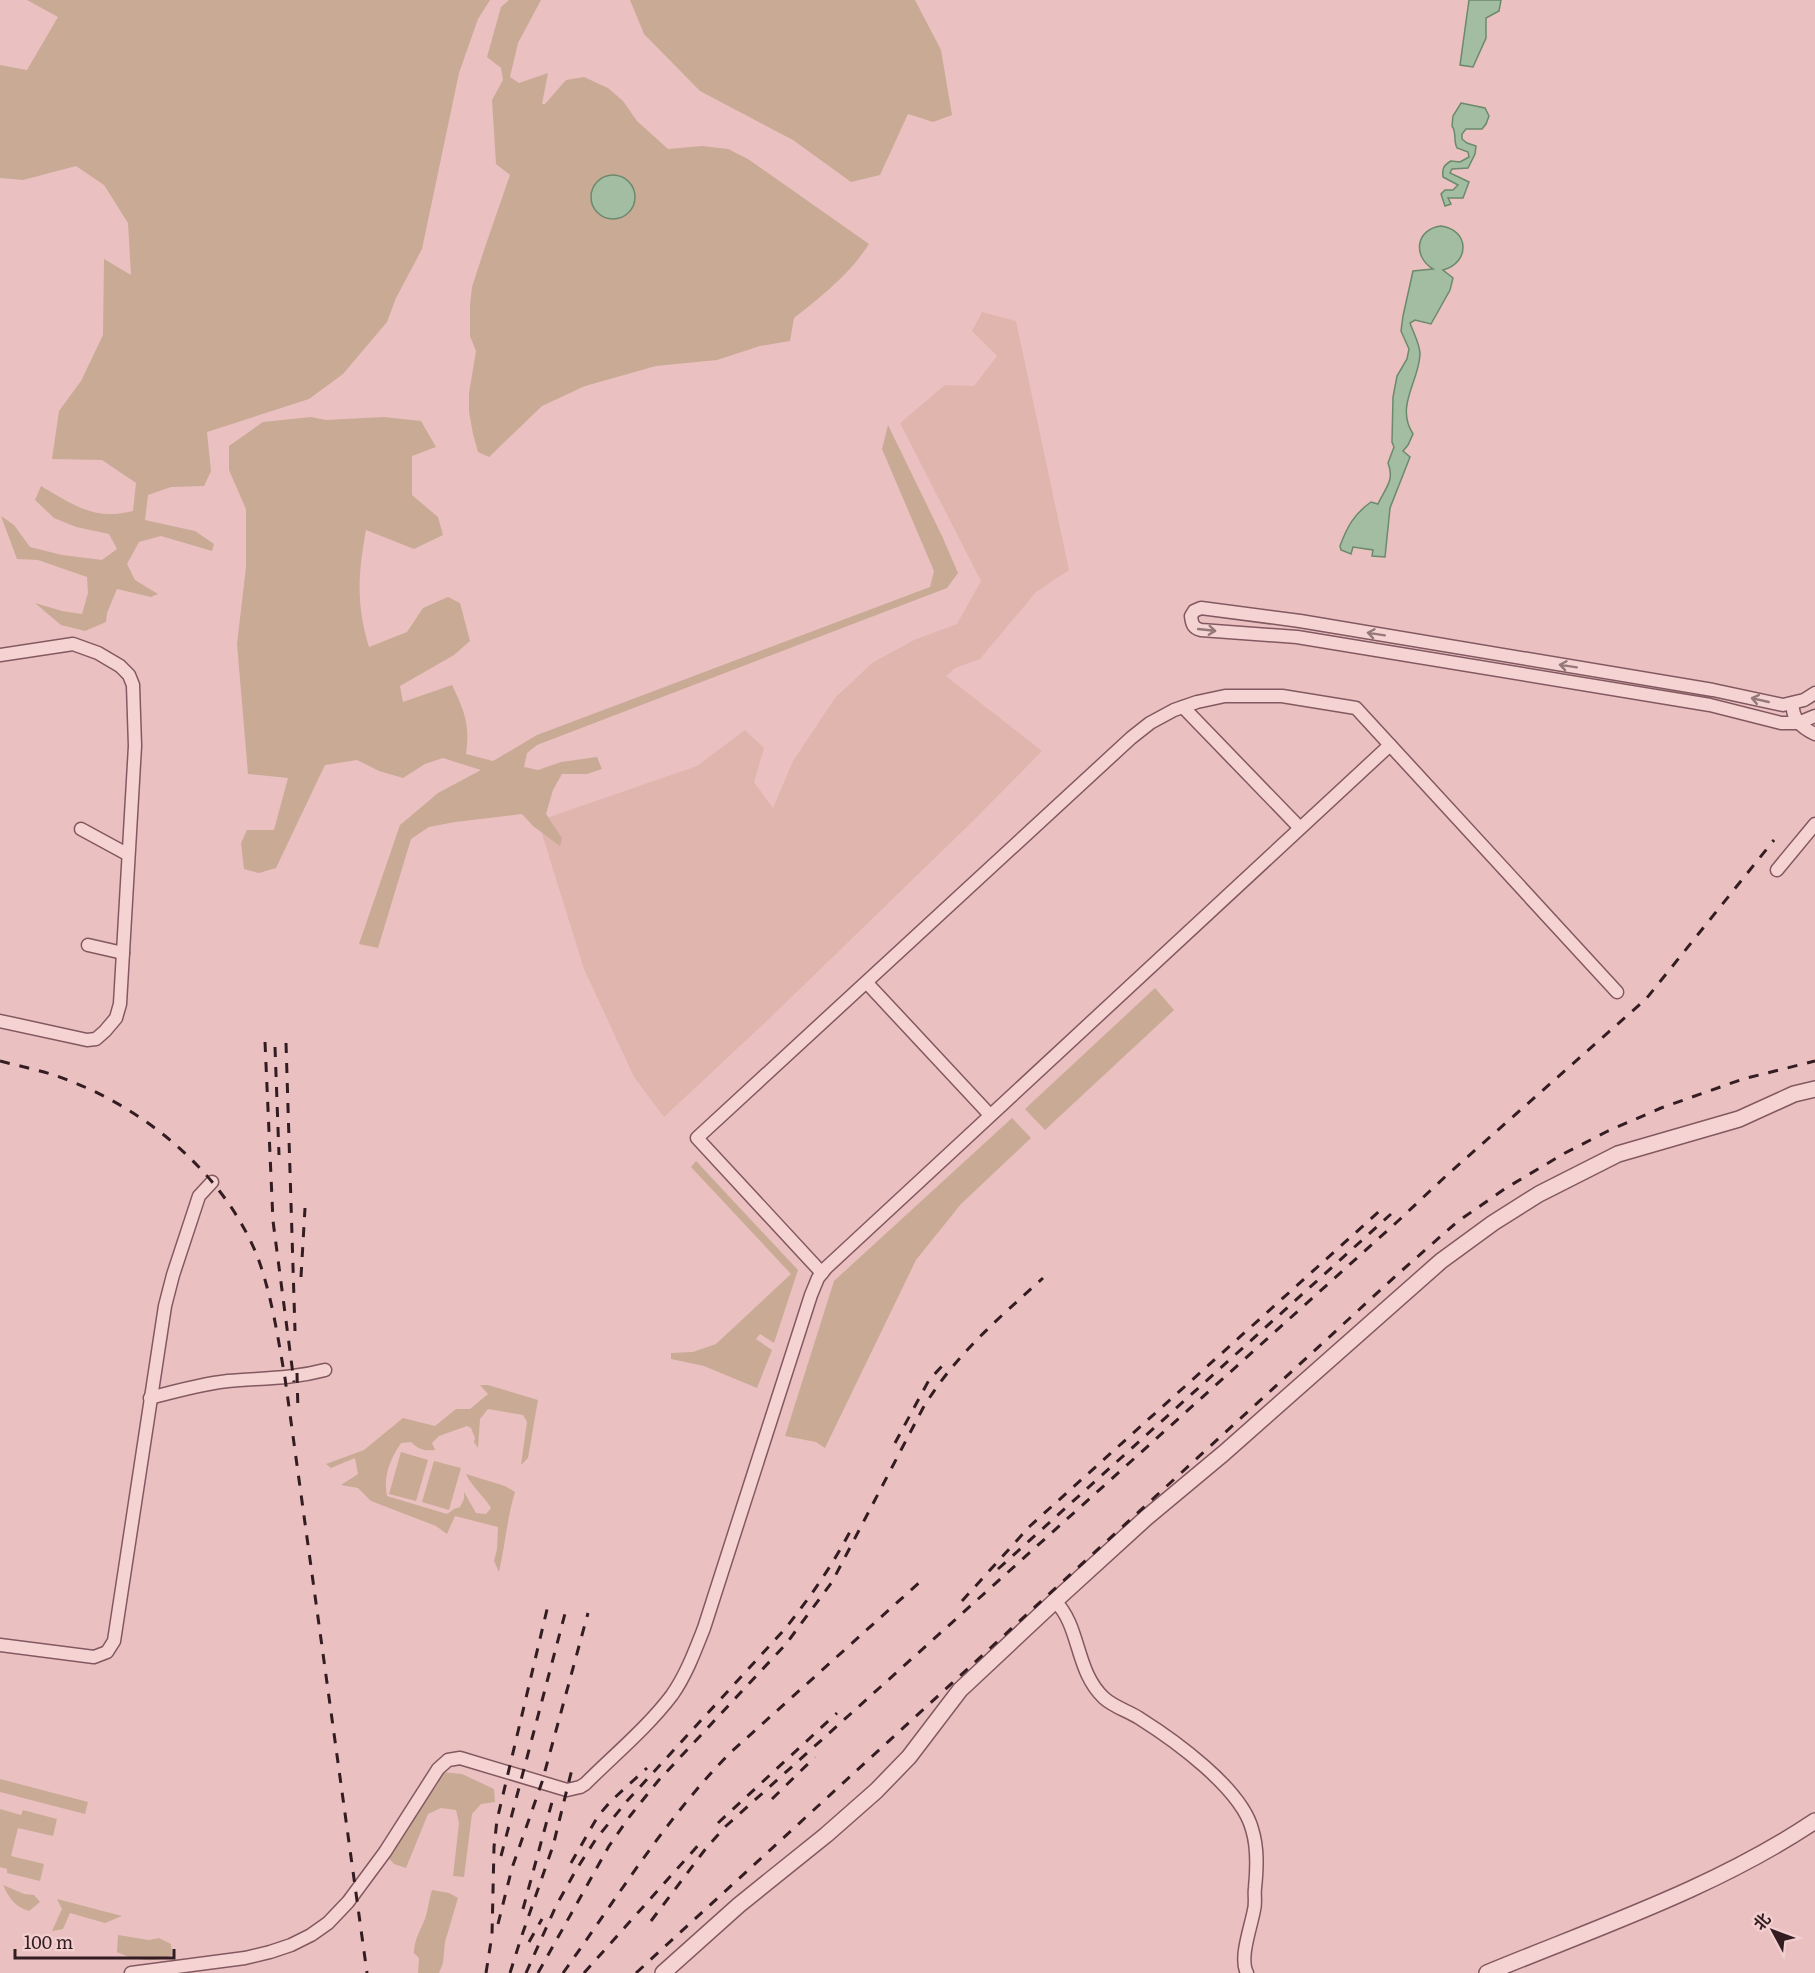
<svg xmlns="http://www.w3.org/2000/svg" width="1815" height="1973" font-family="Literata,'Noto Sans SC',serif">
  <rect width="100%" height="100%" fill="#ebc0c1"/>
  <path fill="#e0b5ae" d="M982 312 1016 321 1069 570 1036 592 980 659 955 668 946 676 1042 751 974 820 773 1015 664 1117 634 1077 584 969 538 821 697 766 745 730 764 748 754 782 773 808 793 761 835 698 872 663 914 640 957 624 981 581 900 423 945 385 974 386 997 356 972 331Z"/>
  <g fill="#c8aa95">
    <path d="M27 0H490L478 19 459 73 422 249 396 298 387 322 343 374 309 399 207 432 211 471 204 486 171 487 148 495 145 520 195 531 214 544 212 551 161 536 139 542 127 564 135 580 158 594 151 597 117 589 107 613 106 622 85 631 61 625 35 603 62 611 82 614 88 593 87 577 38 560 17 559 1 516 14 525 30 547 62 555 102 560 117 549 109 534 76 527 54 518 35 500 41 486C73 505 95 521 133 511L136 483 102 460 52 459 59 411 81 381 103 335 104 259 131 275 128 223 104 185 76 166 23 180 0 178V65L27 70 58 17Z"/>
    <path d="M509 0H541L518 43 510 77 519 83 548 73 542 104H545L566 80 584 77 608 88 623 101 637 121 668 149 702 146 728 149 748 159 869 244C850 274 822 296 794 318L790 341 760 346 717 360 656 366 585 386 542 406 489 457 478 452 473 434 469 412V393L476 351 470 336V305L472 287 485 247 510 175 496 164 492 100 503 80 501 68 487 57 501 7Z"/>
    <path d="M630 0H915L941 50 952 115 933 122 908 114 880 175 851 182 793 140 700 91 644 34Z"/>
    <path d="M311 417 326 420 384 417 421 421 436 447 412 456V495L438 517 443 535 414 549 366 530C358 574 356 604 369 647L407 632 423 608 448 597 460 603 470 641 454 655 400 686 403 702 452 685C465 712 470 725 466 754L493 761 537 735 930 587 934 571 882 449 888 425 942 536 958 573 947 588 537 745 527 753 524 767 538 770 561 762 597 757 602 769 587 774H562L553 790 546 814 562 838 560 846 533 826 522 814 455 822 429 827 411 839 378 948 359 944 400 825 438 793 481 770 443 758 425 764 403 778 379 771 357 760 325 765 276 868 259 873 244 869 241 843 247 830H274L288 778 248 774 237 644 246 567V509L229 470V446L263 422Z"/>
    <path d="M1155 988 1174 1010 1045 1130 1025 1109Z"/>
    <path d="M1012 1118 1031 1138 961 1204 916 1260 825 1448 816 1442 785 1436 834 1281Z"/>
    <path d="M696 1161 798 1270 774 1343 760 1334 756 1339 772 1350 757 1388 704 1366 671 1359V1353L693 1352 716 1344 791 1274 691 1167Z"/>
    <path d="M480 1385H488L538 1400 528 1458 521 1465 527 1422 523 1415 488 1409 480 1419 478 1448 474 1442 475 1438 471 1428 467 1426 439 1436 432 1443 435 1450C425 1451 419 1450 411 1442L401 1443C390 1459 383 1477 387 1496L447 1514 454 1509 460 1507 464 1499V1492L476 1513 486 1514 491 1508C483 1495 472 1487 466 1474L505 1486 515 1492C507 1519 505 1545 499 1572L494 1561 497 1549 498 1527 455 1516 447 1534 436 1526 371 1501 358 1488 341 1485 358 1474 355 1458 331 1468 326 1464 364 1450 403 1418 435 1426 456 1409H470L488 1394Z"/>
    <path d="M401 1452 428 1460 416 1501 389 1494Z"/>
    <path d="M434 1461 461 1468 449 1510 422 1502Z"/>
    <path d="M441 1772 462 1774 494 1789 495 1802 481 1804 472 1814 464 1877 453 1876 459 1823 456 1810 441 1808 428 1814 406 1868 394 1864 381 1850 405 1808 426 1799 438 1784Z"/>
    <path d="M0 1779 88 1802 85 1814 0 1792Z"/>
    <path d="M0 1809 21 1815 23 1810 57 1819 53 1836 18 1828 11 1856 44 1864 40 1881 7 1873V1869L0 1867Z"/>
    <path d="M3 1885 24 1894 34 1895 40 1902 29 1911C14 1906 10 1899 3 1885Z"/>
    <path d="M432 1890 449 1893 458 1898 445 1942 443 1963 439 1973H418L419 1958 414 1953C414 1940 420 1931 425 1919 428 1910 429 1899 432 1890Z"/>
    <path d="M57 1899 122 1916 105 1923 70 1913 63 1929 52 1931 62 1909Z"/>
    <path d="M118 1935 149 1940 159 1938 171 1944 172 1955C155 1964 133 1960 117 1952Z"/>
  </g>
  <g fill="#a3bda3" stroke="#6b8a6c" stroke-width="1.5">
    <path d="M1469 0H1501L1499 11 1486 18V38L1473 67 1460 65Z"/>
    <path d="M1461 103 1485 108 1489 116 1486 124 1482 129H1466L1462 134V139L1467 143 1476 146 1475 154 1468 168 1452 169 1450 173 1469 182 1463 198H1448L1451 204 1445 206 1441 194 1445 190H1453L1458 185 1443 177C1442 168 1444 165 1451 161L1460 162 1469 157 1468 152 1457 148C1453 140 1457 133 1452 126L1453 116Z"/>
    <circle cx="613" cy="197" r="22"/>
    <path d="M1441 226C1470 230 1470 263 1443 270L1453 278 1450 290 1431 324 1415 320 1410 323C1413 332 1420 344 1420 354 1419 382 1395 406 1413 434L1408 445 1403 451 1410 457 1390 508 1385 557 1372 556 1373 550 1353 547 1351 554 1341 550 1340 546C1347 527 1354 514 1371 502L1378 504C1385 488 1395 481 1388 463L1394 447 1392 442 1393 397 1397 376 1407 359 1409 349 1401 331 1403 316 1413 271 1433 269C1412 256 1416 229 1441 226Z"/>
  </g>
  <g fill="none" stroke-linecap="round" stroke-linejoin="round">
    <defs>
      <g id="minor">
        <path d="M0 655 73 644 98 653 120 666 129 675 133 685 135 746 120 1004 116 1018 105 1031 96 1039 87 1040 0 1021"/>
        <path d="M1815 693 1804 700 1783 705 1713 690 1300 621 1201 608 1194 611 1191 616C1192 624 1193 628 1201 630L1297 637 1710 705 1781 723H1798L1815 716"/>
        <path d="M1793 703C1791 719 1802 728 1815 734"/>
        <path d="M1183 707 1300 828"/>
        <path d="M81 829 127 854"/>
        <path d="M1777 870 1815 824"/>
        <path d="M88 945 123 953"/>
        <path d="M867 983 990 1115"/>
        <path d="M822 1273 697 1138 1131 738 1150 723 1174 710 1197 702 1225 696H1282L1356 708 1617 992"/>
        <path d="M150 1398C176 1391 201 1384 228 1381 262 1378 291 1379 325 1370"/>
        <path d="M1055 1601C1081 1627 1075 1671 1104 1698 1114 1707 1128 1711 1139 1718 1174 1740 1241 1788 1252 1829 1258 1848 1257 1868 1255 1888 1254 1895 1256 1903 1254 1910 1251 1927 1239 1958 1247 1973"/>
        <path d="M0 1645 94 1657 107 1652 114 1641 165 1306 173 1275 199 1196 212 1182"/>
        <path d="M131 1973 245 1958 270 1952 291 1945 311 1935 328 1923 348 1902 385 1852 438 1769 448 1760 460 1758 567 1790 580 1787 585 1784C614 1755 647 1728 672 1695 686 1675 695 1651 704 1628L811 1295 818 1278 826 1268 1390 745"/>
      </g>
      <g id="tertiary">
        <path d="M663 1973 739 1905 826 1835 876 1791 909 1757 960 1690 1055 1601 1146 1518 1224 1453 1441 1261 1493 1223 1539 1194 1618 1154 1739 1119 1794 1094 1815 1089"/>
        <path d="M1487 1973C1598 1927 1715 1888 1815 1821"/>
      </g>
    </defs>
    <use href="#minor" stroke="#835961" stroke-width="15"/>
    <use href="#tertiary" stroke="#835961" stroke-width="18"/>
    <use href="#minor" stroke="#f6d3d3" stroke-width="12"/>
    <use href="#tertiary" stroke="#f6d3d3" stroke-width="15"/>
    <g stroke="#331d22" stroke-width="3" stroke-dasharray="10 10" stroke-linecap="butt">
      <path d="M265 1042 273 1221 294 1382"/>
      <path d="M286 1043 295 1331"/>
      <path d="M275 1047 279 1155"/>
      <path d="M0 1061C19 1066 39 1070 57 1076 143 1106 224 1172 258 1258 272 1297 278 1338 285 1378L367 1973"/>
      <path d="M301 1277 305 1208"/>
      <path d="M297 1373 298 1413"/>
      <path d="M895 1443 929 1380 944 1364"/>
      <path d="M998 1569 1391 1214"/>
      <path d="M962 1601 1030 1526 1384 1207"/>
      <path d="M772 1799 815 1757"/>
      <path d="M718 1823 837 1713"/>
      <path d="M501 1856 567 1606"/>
      <path d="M571 1863 598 1816 611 1801 647 1768"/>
      <path d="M523 1909 552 1802"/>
      <path d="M651 1921 707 1847 726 1826 1398 1221 1447 1175 1646 999 1774 840"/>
      <path d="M498 1924 512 1868 542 1782 588 1613"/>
      <path d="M529 1942 542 1919"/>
      <path d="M486 1973 492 1935 494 1847 497 1820 549 1601"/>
      <path d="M510 1973 521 1938 553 1846 572 1769"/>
      <path d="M526 1973 556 1906 576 1870 596 1839 627 1801 784 1630C810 1598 834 1563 853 1526"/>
      <path d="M538 1973 609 1846 630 1816 658 1781 786 1644 832 1582 923 1408C956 1354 997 1320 1043 1278"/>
      <path d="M563 1973C617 1898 666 1818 730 1753L921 1581"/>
      <path d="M584 1973 702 1841"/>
      <path d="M636 1973 1399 1273 1457 1222 1506 1188 1565 1153 1608 1131 1661 1108 1743 1079 1815 1061"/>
    </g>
  </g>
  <defs><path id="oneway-shaft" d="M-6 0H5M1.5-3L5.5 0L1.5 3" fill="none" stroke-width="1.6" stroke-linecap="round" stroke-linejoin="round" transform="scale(1.5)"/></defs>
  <g stroke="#94787a">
    <use href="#oneway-shaft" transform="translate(1207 630) rotate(6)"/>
    <use href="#oneway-shaft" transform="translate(1376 634) rotate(-171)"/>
    <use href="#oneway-shaft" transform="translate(1568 666) rotate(-171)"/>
    <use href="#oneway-shaft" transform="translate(1760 700) rotate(-167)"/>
  </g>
  <g transform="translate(1773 1931) rotate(311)" stroke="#f3cfcf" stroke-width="4.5" paint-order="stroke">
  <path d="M0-4.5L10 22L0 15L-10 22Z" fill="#331d22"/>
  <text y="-9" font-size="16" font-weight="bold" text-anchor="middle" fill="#331d22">北</text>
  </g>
  <path d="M15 1949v9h159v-9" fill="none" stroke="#331d22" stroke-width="3"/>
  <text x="24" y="1949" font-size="18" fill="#331d22" stroke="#f3cfcf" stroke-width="4.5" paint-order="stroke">100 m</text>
</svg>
